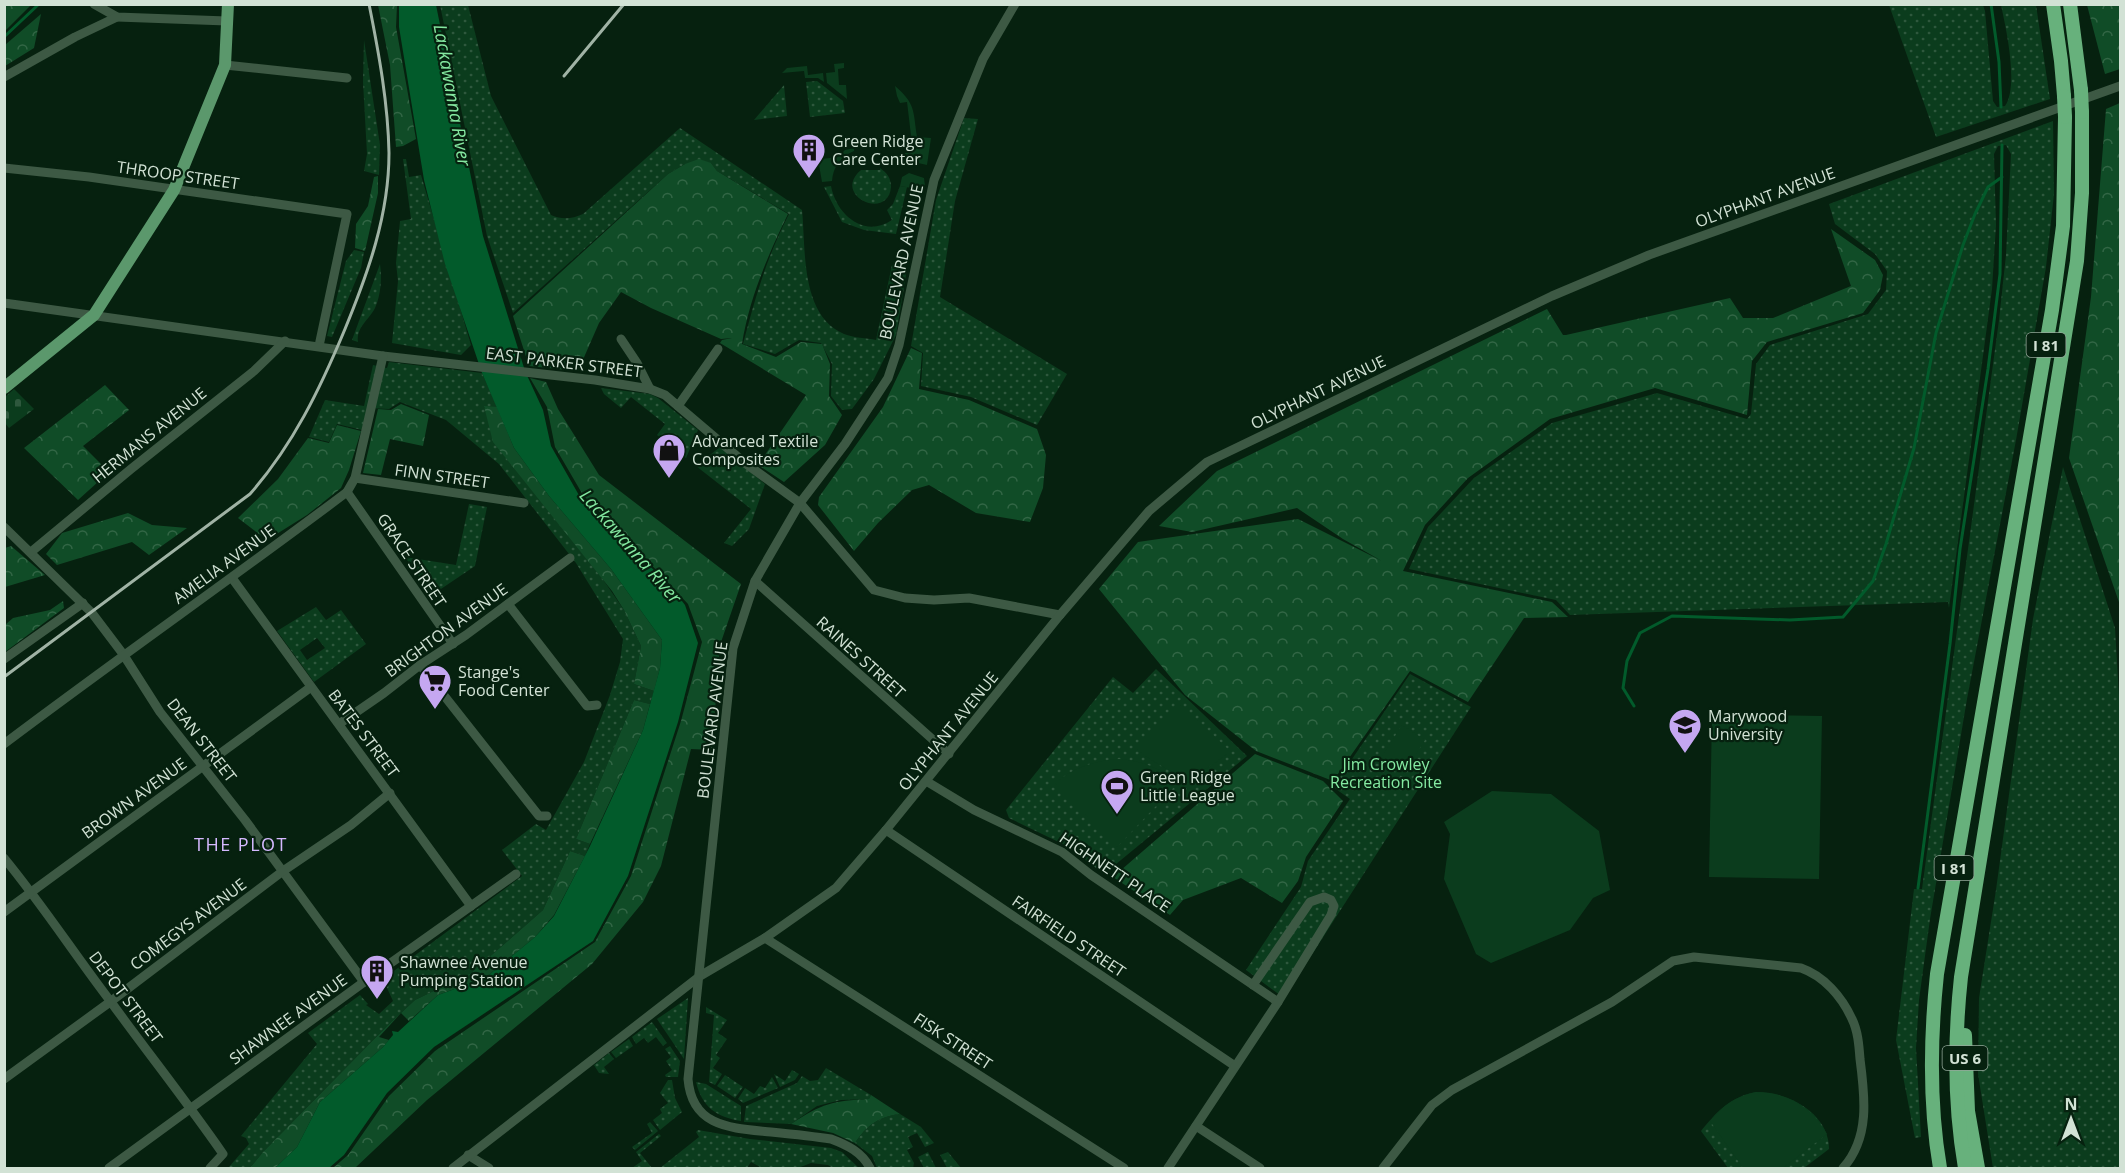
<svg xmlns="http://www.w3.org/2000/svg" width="2125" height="1173" font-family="'Open Sans',sans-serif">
  <defs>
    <pattern id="grass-dots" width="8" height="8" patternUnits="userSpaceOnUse" patternTransform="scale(1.5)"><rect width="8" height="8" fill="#0b3c1d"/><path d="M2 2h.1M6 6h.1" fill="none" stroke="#2e583d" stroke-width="1.8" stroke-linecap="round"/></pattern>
    <pattern id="forest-crowns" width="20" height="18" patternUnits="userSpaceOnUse" patternTransform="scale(1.5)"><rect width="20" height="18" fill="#104c27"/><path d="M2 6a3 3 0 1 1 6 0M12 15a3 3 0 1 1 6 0" fill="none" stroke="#326645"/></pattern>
    <pattern id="cemetery-stones" width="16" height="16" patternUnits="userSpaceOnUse" patternTransform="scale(1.5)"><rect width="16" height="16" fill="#0b3c1d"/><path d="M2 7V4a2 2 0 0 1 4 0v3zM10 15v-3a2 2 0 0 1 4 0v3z" fill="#2e583d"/></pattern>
  </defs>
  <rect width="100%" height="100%" fill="#06210f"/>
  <g fill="url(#grass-dots)" fill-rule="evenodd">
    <path d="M440 5H468L491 96 551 215C562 220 572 219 583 214L680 128 802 210C806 250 800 315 844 334 854 338 866 338 876 340L892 265 907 269 896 335 874 379 852 409 842 410 831 396 832 364 821 343 799 340 775 354 743 344C756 295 766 259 789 214L717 171 711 163 685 164 668 174 513 313 487 236Z"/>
    <path d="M1889 5H1983L1985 11 1993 101 1997 107 2005 106C2019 86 2006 28 2001 5H2036L2050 99 1936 137Z"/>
    <path d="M364 40 380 145 379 175 364 171 367 154 363 82Z"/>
    <path d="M817 81 843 101 845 113 810 117 806 82Z"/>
    <path d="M784 85 787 116 754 120Z"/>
    <path d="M964 118 978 119 955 201 940 297 1067 374 1037 425 971 397 921 386 923 353 911 346 936 200Z"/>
    <path d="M2053 121 2054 194 2046 267 2016 440 1967 699 1930 919 1919 1000 1916 1048 1921 1137 1915 1138 1896 1040 1914 889H1922L1999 320 2006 255 2011 154 2006 145 1998 146 1994 154 1996 225 1992 289 1949 608 1948 602 1570 615 1556 600 1409 569 1428 527 1474 478 1552 423 1657 393 1747 419 1751 414 1756 364 1770 345 1868 314 1886 290 1887 271 1875 254 1835 224 1829 204Z"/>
    <path d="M403 159H406L409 177 421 175 471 345 461 355 392 343 398 281 396 263 400 221 411 219Z"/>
    <path d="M880 168C887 173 891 178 891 187 888 222 831 195 861 170H880Z"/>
    <path d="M831 186C836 214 864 239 892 220L887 210 893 204 900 186 907 187 896 234 864 230 842 222 824 187Z"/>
    <path d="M354 250 364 252 361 268 332 337 327 336 346 261Z"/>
    <path d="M380 264C382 278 381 295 375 308 369 320 356 327 358 342L352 340Z"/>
    <path d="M389 362 482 373 497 407H484L624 610 641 646 634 684 654 691 650 704 634 700 576 839 590 844 585 856 570 851 543 910 471 973 415 1000 388 1025 263 1152 250 1168H228L249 1144 246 1138 241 1136 317 1044 308 1033 360 995 368 1004 366 1005 379 1014 393 1001 383 979 522 876 502 850 536 824 546 830 584 762 610 695 620 662 623 639 576 563 499 464 446 420 400 402 389 409 367 408 362 430 337 424 329 442 309 437 325 400 364 406 373 365 387 368Z"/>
    <path d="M601 388 650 394 658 398 698 430 686 458 657 435 665 424 631 397 621 408 604 394Z"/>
    <path d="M720 447 765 484 749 529 732 546 724 543 751 509 696 466Z"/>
    <path d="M2063 467 2115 628 2120 713V1168H1993L1978 1074 1979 998 1996 890 2033 619Z"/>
    <path d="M469 504 487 507 475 566 432 595 405 557 456 565Z"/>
    <path d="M316 607 326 620 341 610 366 644 314 682 277 631ZM317 638 325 648 307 660 300 650Z"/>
    <path d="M1156 669 1247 756 1104 874 1067 846 1009 818 1006 810 1113 677 1133 693Z"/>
    <path d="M1410 674 1471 707 1284 998 1246 970 1301 887 1308 861 1350 799 1333 787Z"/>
    <path d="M688 998 684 1059 657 1019Z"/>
    <path d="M706 1007 727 1020 718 1033 727 1039 716 1055 720 1058 713 1068 722 1074 715 1085 709 1082 714 1015 706 1013Z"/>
    <path d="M652 1022 667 1043 663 1046 656 1037 648 1043 644 1038 636 1044 632 1037Z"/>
    <path d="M629 1039 633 1046 616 1058 611 1052Z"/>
    <path d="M670 1046 680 1061 678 1077H666L665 1075 672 1070 666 1061 671 1057 665 1049Z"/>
    <path d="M609 1053 614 1059 604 1067 609 1074 599 1073 594 1065Z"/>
    <path d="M826 1068 871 1095 869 1099 841 1100 817 1106 791 1124 744 1122 746 1106 797 1083 802 1076 810 1081 818 1080Z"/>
    <path d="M792 1070 799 1074 795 1080 780 1087 774 1074 785 1081Z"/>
    <path d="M725 1075 743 1087 735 1098 717 1086Z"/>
    <path d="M772 1077 778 1088 743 1103 738 1099 745 1088 754 1094 760 1086 765 1088Z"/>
    <path d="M668 1080H672L675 1098 682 1112 660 1130 653 1120 662 1113 660 1109 668 1103 660 1093Z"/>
    <path d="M696 1082 706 1084 741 1106V1121C716 1117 702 1107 696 1082Z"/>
    <path d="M1756 1092C1788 1092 1829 1113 1829 1149L1804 1168H1728L1701 1131C1717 1111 1731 1097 1756 1092Z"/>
    <path d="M900 1114 921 1127 934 1143 925 1147 917 1133 908 1137 913 1147 907 1150 914 1163 913 1168H877L872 1156 855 1143C867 1125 878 1117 900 1114Z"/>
    <path d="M650 1122 658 1131 635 1150 632 1147 652 1133 647 1124Z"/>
    <path d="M698 1130 750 1139 831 1148 842 1152 859 1168H833L828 1165 811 1163 798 1168H762L751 1162 747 1168H660L699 1137 696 1132Z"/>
    <path d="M659 1134 661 1136 640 1153 652 1168H632L642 1161 636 1152Z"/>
    <path d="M928 1152 936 1168H924L918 1157Z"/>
    <path d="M948 1152 961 1168H947L940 1155Z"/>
  </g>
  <g fill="url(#forest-crowns)">
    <path d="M5 4H31V5L5 31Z"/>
    <path d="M378 5H397L396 27 416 139 403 146 396 147 390 65Z"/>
    <path d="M2087 5H2120V69L2105 74Z"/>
    <path d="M41 14 34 48 5 66V45Z"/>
    <path d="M2120 103V605L2069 458 2091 297 2106 109Z"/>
    <path d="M699 159 711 163 717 171 788 214C768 255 749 299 742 344L776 357 801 342 822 344 830 364 829 396 842 415 825 445 784 482 758 465 806 395 720 343 722 340 732 338 721 339 651 308 621 292 599 323 578 371 529 366 513 316 668 174 685 164Z"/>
    <path d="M378 176V193L365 251 355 248 356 224 368 206 374 177Z"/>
    <path d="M1831 229 1875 260 1883 275 1880 290 1863 313 1767 342 1752 361 1747 415 1655 388 1550 419 1468 478 1425 525 1403 571 1552 602 1568 617 1524 618 1468 702 1410 671 1333 781 1256 751 1185 695 1099 589 1138 542 1298 519 1382 561 1343 539 1297 508 1192 532 1159 526 1217 471 1547 309 1563 335H1566L1730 298 1743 318H1773L1851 286Z"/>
    <path d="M911 348 922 353 919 389 969 400 1037 429 1046 455 1043 488 1030 522 976 513 929 485 912 490 878 523 854 551 818 505 819 497 883 407Z"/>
    <path d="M530 378 546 382 558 409 599 475 741 584 720 645 712 750 691 749 661 866 643 902 592 964 427 1100 355 1168H333L348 1155 389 1096 435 1051 595 942 631 876 681 721 702 642 688 604 632 544 583 495 555 447 547 407Z"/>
    <path d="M105 385 129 410 83 446 109 472 78 500 24 448Z"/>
    <path d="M401 404 429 415 423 446 390 439 381 475 363 473 378 409 391 410Z"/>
    <path d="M484 406 497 407 514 448 549 496 611 569 662 640 660 668 654 691 634 684 641 646 624 610 612 591 493 442Z"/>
    <path d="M337 425 361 431 349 470 341 488 307 515 267 540 238 518 278 479 308 438 329 443Z"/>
    <path d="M128 513 152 525 187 528 149 555 132 542 57 565 46 554 62 533Z"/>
    <path d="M11 546 45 575 5 587V548Z"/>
    <path d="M63 601 64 608 5 652V625L13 618 50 610Z"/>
    <path d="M634 700 650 704 643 730 590 844 576 839Z"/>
    <path d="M1255 754 1323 781 1343 801 1306 857 1298 881 1282 903 1241 878 1183 900 1170 915 1113 877Z"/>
    <path d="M570 851 585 856 554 915 535 937 485 978 438 995 409 1021 401 1013 379 1037 389 1040 383 1047 320 1102 297 1147 275 1168H250L263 1152 388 1025 415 1000 471 973 543 910Z"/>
    <path d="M871 1095 900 1114C878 1117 867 1125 855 1143L833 1133 791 1124C823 1103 832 1101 869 1099Z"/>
  </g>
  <path fill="url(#cemetery-stones)" d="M14 389 34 409 9 428 5 423V397Z"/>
  <g fill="#0b3c1d">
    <path d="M844 63V68L838 69 839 85H846L847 99 827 83 826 73 835 72 834 64Z"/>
    <path d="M807 66 808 75 823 73 824 82 818 78H805L804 71 782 73 787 68Z"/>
    <path d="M895 86C916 104 913 111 917 137L931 138 927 165 909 161 905 157V153L913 152 907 102 900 103 897 96Z"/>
    <path d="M816 148H819L821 159 838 157 845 150 854 148V151C841 156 833 167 832 181L822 182Z"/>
    <path d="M909 173 924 178 925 186 922 190 900 186 902 177Z"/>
    <path d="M1181 705 1230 751C1189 786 1179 779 1137 750Z"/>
    <path d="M1712 714 1822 716 1819 879 1709 877Z"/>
    <path d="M1402 725 1425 740 1402 776 1379 761Z"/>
    <path d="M1119 759C1143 761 1160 768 1178 783L1117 847 1055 783C1075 767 1093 761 1119 759Z"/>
    <path d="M1492 791 1551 794 1599 831 1610 890 1593 898 1570 930 1491 963 1476 954 1444 879 1450 834 1444 822Z"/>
    <path d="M1756 1092C1788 1092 1812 1107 1827 1134L1783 1168H1743L1710 1121C1723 1105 1736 1096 1756 1092Z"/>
  </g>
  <path fill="#025b2b" d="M399 5H436L483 236 525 371 543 410 551 446 580 497 672 588 685 605 698 643 678 722 628 876 593 941 434 1047 387 1093 344 1155 329 1168H275L297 1147 320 1102 383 1047 393 1035 392 1031 398 1032 438 995 485 978 535 937 554 916 590 846 643 730 660 668 662 640 611 569 549 496 514 448 482 373 445 264 424 180 399 27Z"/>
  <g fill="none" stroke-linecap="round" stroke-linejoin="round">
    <g stroke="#025b2b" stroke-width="3">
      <path d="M1991 4 1999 62 2001 107"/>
      <path d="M4 37 39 4"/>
      <path d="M1634 706 1623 688 1627 661 1640 633 1672 616 1790 620 1843 617 1873 581 1886 544 1914 448 1936 333 1963 245 1975 214 1988 187 2002 177"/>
      <path d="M1918 888 1950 644 1960 549 1988 369 2000 274 2002 145"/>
    </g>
    <g stroke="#3d5944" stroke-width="9">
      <path d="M94 4 117 17 227 21"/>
      <path d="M225 65 347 78"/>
      <path d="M4 77 75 37 117 17"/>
      <path d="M4 168 89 177 347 214 319 346"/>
      <path d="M4 303 383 356 595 380 650 389 665 395 745 463 800 503 874 590 905 598 934 600 969 598 1060 615"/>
      <path d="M621 339 637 363 650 389"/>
      <path d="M678 406 718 349"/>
      <path d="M355 478 524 503"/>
      <path d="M347 492 453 644"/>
      <path d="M4 527 92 613 123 654 160 712 245 820 364 982"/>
      <path d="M31 552 131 469 254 371 285 341"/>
      <path d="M232 578 471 906"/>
      <path d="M755 581 949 754"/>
      <path d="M508 604 587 706 597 705"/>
      <path d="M4 659 83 603"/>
      <path d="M420 665 539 816H547"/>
      <path d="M339 724 384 693 420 665 466 635 570 558"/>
      <path d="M4 744C118 658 234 577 347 492L355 478 383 356"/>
      <path d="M926 781 974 810 1062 852 1091 875 1278 1002"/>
      <path d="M886 830 1235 1066"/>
      <path d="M4 858C42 904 75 955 111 1002 148 1053 187 1102 223 1154L210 1168"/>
      <path d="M4 912 311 687"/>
      <path d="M765 938 1124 1168"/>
      <path d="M4 1079 110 1002 283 871 351 825 390 793"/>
      <path d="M1196 1126 1260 1168"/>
      <path d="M468 1155 489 1168"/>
      <path d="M109 1168 364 982 516 874"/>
      <path d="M453 1168 700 976 765 938 836 888 886 830 1060 615 1149 511 1207 462 1552 296 1649 255 2120 86"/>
      <path d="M870 1168C862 1152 847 1145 831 1139 811 1136 791 1134 771 1132 732 1128 692 1128 688 1079L733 648 755 581 800 503 845 444 888 378 899 345 934 180 983 59 1015 4"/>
      <path d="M1168 1168 1278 1002 1331 915 1334 906 1331 900 1324 897 1310 902 1253 985"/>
      <path d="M1383 1168 1432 1105 1452 1090 1612 1002 1673 961 1694 957 1801 968C1824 976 1842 997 1852 1019 1858 1031 1859 1046 1860 1059 1865 1097 1870 1138 1843 1168"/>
    </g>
    <path stroke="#5b986c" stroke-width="12" d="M4 388 94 315 174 190 225 65 228 4"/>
    <g stroke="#67b17c" stroke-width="14">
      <path d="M2053 4 2061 61 2064 96"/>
      <path d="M2070 4 2081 90"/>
      <path d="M1965 1035 1968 1111 1978 1168"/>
      <path d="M1940 1168C1929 1103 1930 1040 1937 974L2052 310 2063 226 2065 117"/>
      <path d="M1965 1168C1954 1104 1954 1042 1961 977L2077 261 2082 193V112"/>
    </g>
    <g stroke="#a0b3a5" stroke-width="3">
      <path d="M564 76 624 4"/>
      <path d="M4 677 250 494C293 445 320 389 345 329 368 273 389 215 389 153 388 103 379 54 369 4"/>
    </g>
    <g stroke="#67b17c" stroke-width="14">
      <path d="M2081 90 2082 112"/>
      <path d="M2064 96 2065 117"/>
    </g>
  </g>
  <defs>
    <symbol id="building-pin" viewBox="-11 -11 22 30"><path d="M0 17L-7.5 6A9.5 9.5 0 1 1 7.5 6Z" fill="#c5a7f1" stroke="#06210f"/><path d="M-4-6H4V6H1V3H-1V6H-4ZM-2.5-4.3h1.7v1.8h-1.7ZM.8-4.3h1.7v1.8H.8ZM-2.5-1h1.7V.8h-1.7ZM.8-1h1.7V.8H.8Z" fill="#111"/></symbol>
    <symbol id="shop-pin" viewBox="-11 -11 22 30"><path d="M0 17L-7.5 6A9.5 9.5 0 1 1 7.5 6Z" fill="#c5a7f1" stroke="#06210f"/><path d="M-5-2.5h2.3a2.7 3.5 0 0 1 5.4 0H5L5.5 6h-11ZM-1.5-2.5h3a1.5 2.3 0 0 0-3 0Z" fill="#111"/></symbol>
    <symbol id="supermarket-pin" viewBox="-11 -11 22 30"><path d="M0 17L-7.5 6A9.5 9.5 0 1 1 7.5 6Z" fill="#c5a7f1" stroke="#06210f"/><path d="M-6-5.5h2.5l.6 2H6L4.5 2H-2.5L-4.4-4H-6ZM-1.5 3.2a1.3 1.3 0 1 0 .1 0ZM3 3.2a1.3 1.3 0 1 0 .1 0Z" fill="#111"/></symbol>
    <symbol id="university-pin" viewBox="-11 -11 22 30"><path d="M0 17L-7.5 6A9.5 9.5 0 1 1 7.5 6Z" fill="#c5a7f1" stroke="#06210f"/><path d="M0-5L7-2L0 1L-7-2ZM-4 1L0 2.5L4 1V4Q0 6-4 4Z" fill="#111"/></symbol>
    <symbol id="stadium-pin" viewBox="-11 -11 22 30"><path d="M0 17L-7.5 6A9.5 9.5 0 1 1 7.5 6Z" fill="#c5a7f1" stroke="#06210f"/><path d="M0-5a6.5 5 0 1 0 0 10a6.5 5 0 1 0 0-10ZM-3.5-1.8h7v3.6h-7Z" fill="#111"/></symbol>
  </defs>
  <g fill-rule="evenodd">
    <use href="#building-pin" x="790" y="131" width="38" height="52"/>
    <use href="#shop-pin" x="650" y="431" width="38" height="52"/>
    <use href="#supermarket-pin" x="416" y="662" width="38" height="52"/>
    <use href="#university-pin" x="1666" y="706" width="38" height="52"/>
    <use href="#stadium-pin" x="1098" y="767" width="38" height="52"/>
    <use href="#building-pin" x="358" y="952" width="38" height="52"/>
  </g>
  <g text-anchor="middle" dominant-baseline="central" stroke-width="4.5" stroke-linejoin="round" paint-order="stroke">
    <g fill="#06210f" stroke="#95a89a" stroke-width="1.5">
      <rect x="2026.5" y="333" width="39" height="24" rx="4.5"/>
      <rect x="1934.5" y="856" width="39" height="24" rx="4.5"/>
      <rect x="1942.5" y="1046" width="45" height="24" rx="4.5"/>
    </g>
    <g font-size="15" font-weight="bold" fill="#d2e2d5">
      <text x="2046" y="345">I 81</text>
      <text x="1954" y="868">I 81</text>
      <text x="1965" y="1058">US 6</text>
    </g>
    <g font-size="16" fill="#d2e2d5" stroke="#06210f" text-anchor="start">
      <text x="832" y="141">Green Ridge<tspan x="832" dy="18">Care Center</tspan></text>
      <text x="692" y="441">Advanced Textile<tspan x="692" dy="18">Composites</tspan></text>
      <text x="458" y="672">Stange's<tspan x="458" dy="18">Food Center</tspan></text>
      <text x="1708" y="716">Marywood<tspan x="1708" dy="18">University</tspan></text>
      <text x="1140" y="777">Green Ridge<tspan x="1140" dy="18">Little League</tspan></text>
      <text x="400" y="962">Shawnee Avenue<tspan x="400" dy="18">Pumping Station</tspan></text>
    </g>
    <g font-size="16" fill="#d2e2d5" stroke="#06210f">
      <text transform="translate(178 175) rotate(8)">THROOP STREET</text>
      <text transform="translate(1765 197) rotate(-20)">OLYPHANT AVENUE</text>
      <text transform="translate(901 262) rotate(-78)">BOULEVARD AVENUE</text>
      <text transform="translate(564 362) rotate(7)">EAST PARKER STREET</text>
      <text transform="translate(1318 392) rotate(-26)">OLYPHANT AVENUE</text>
      <text transform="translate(149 435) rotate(-39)">HERMANS AVENUE</text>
      <text transform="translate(442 476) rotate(8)">FINN STREET</text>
      <text transform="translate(412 560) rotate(56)">GRACE STREET</text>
      <text transform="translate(224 564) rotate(-36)">AMELIA AVENUE</text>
      <text transform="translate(446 630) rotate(-36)">BRIGHTON AVENUE</text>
      <text transform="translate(861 657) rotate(42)">RAINES STREET</text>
      <text transform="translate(712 720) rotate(-83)">BOULEVARD AVENUE</text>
      <text transform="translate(948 731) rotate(-51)">OLYPHANT AVENUE</text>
      <text transform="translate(364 733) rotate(53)">BATES STREET</text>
      <text transform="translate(202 740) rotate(52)">DEAN STREET</text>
      <text transform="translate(134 798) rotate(-36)">BROWN AVENUE</text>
      <text transform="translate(1115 872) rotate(34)">HIGHNETT PLACE</text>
      <text transform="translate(188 924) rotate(-37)">COMEGYS AVENUE</text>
      <text transform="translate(1069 936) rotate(34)">FAIRFIELD STREET</text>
      <text transform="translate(126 997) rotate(53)">DEPOT STREET</text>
      <text transform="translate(288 1019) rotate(-36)">SHAWNEE AVENUE</text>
      <text transform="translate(953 1041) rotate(33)">FISK STREET</text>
    </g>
    <g font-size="16" fill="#85eaa2" stroke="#06210f">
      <text x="1386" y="764">Jim Crowley<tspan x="1386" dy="18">Recreation Site</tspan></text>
    </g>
    <g font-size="18" font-style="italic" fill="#84e8a0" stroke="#06210f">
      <text transform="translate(453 95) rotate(80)">Lackawanna River</text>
      <text transform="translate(631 546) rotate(49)">Lackawanna River</text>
    </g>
    <g font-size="18" letter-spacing="1.5" fill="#d5b9ff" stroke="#06210f">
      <text x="241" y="844">THE PLOT</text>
    </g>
  </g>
  <rect width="2125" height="1173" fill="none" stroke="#d2e2d5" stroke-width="12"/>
  <g transform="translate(2071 1119)" stroke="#06210f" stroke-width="4.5" paint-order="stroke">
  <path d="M0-4.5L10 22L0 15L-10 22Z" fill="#d2e2d5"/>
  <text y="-9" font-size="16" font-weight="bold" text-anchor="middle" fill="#d2e2d5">N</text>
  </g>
</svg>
